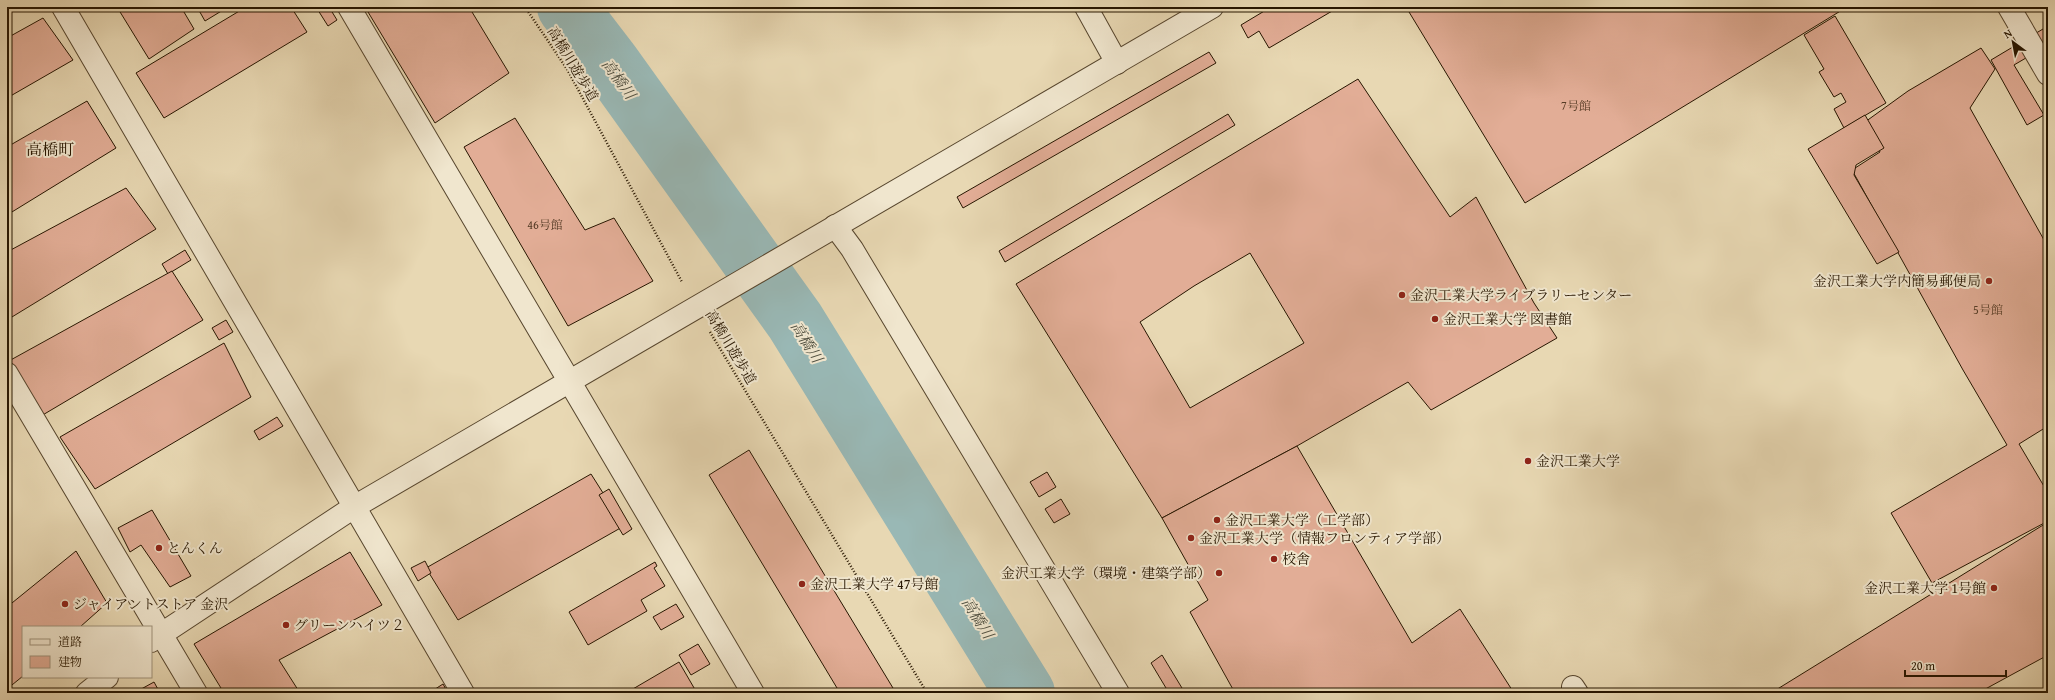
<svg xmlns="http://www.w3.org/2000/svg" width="2055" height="700" font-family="'Gentium Book Plus','Noto Serif JP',serif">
  <rect width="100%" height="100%" fill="#e8d8b3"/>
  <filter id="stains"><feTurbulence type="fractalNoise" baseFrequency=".005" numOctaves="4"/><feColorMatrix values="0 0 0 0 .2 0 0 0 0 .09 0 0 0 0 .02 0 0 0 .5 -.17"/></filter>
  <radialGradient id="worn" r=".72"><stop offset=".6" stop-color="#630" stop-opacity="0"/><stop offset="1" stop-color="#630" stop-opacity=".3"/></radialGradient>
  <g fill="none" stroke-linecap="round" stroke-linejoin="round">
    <path stroke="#99b8b5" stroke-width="60" d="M567 7 610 63 795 321 1025 693"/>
  </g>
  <g fill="#e2ad96" stroke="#271601" fill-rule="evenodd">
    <path d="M7 7H20L7 15Z"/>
    <path d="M117 7H181L194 29 149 59Z"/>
    <path d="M197 7H228L205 21Z"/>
    <path d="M246 7H291L307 32 164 118 136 73Z"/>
    <path d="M316 7H329L337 20 328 26Z"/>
    <path d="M365 7H469L509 73 435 123Z"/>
    <path d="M1271 7H1339L1269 48 1259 31 1248 38 1241 25Z"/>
    <path d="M1406 7H1847L1525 203Z"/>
    <path d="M1835 16 1886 103 1844 128 1834 109 1846 102 1841 93 1834 97 1819 72 1824 69 1804 35Z"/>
    <path d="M43 18 73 60 7 98V38Z"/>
    <path d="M2048 26V45L2014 65 2044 115 2027 125 1991 60Z"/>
    <path d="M1981 48 1995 69 1970 108 2048 247V426L2019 444 2048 493V521L1932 583 1891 513 2007 445 1963 370 1852 170 1880 152 1865 122 1908 91Z"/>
    <path d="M1209 52 1216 63 963 208 957 197Z"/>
    <path d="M1358 79 1450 217 1476 197 1534 303 1557 338 1431 410 1408 382 1297 446 1162 518 1016 284ZM1250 253 1304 343 1190 408 1140 322 1194 286Z"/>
    <path d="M87 101 116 148 7 215V147Z"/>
    <path d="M1228 114 1235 125 1005 262 999 251Z"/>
    <path d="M1865 115 1884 148 1856 165 1854 175 1899 252 1877 264 1808 149Z"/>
    <path d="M515 118 585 230 614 218 653 281 568 326 464 147Z"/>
    <path d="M126 188 156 229 7 320V252Z"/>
    <path d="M185 250 191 260 168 274 162 264Z"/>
    <path d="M172 271 203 320 41 416 7 362Z"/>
    <path d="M226 320 233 332 219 340 212 328Z"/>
    <path d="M224 343 251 397 95 489 60 437Z"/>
    <path d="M277 417 283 426 259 440 254 431Z"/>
    <path d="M1297 446 1412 643 1460 609 1514 693H1235L1190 612 1208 600 1162 518Z"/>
    <path d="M749 450 896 693H840L709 475Z"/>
    <path d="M1047 472 1056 487 1039 497 1030 482Z"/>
    <path d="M591 474 624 526 458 620 426 568Z"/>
    <path d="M609 489 632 529 623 535 599 495Z"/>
    <path d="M1061 499 1070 514 1054 523 1045 509Z"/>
    <path d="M152 510 191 576 170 587 141 545 130 552 118 528Z"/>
    <path d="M2048 522V655L1978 693H1771Z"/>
    <path d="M76 551 107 603 80 627H23V676L7 689V607Z"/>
    <path d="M350 552 382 605 279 660 300 693H224L194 644Z"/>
    <path d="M425 561 431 573 418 581 411 568Z"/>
    <path d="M655 562 657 566 654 568 665 586 641 600 647 611 588 645 569 612Z"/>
    <path d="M676 604 684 617 661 630 653 617Z"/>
    <path d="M698 644 710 664 691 675 679 655Z"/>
    <path d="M1162 655 1185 693H1169L1151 663Z"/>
    <path d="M679 662 697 693H626Z"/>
    <path d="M154 682 160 693H134Z"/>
    <path d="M443 684 448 693H429Z"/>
  </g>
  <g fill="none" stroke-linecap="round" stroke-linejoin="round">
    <defs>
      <g id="minor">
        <path d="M63 7 463 693"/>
        <path d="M349 7 753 693"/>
        <path d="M1086 7 1117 63"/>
        <path d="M2009 7 2048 74"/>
        <path d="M835 226 852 249 1118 693"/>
        <path d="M7 374 196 693"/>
        <path d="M151 641 354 507 1212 7"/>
        <path d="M1573 687 1577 693"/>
        <path d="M87 693 107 677"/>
      </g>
    </defs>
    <use href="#minor" stroke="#57462e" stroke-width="24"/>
    <g stroke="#271601" stroke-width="2.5" stroke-dasharray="1 2" stroke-linecap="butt">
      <path d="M525 7 567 69 682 282"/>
      <path d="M710 332 927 693"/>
    </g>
    <use href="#minor" stroke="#f0e6ce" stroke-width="22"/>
  </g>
  <g fill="#8f2418" stroke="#f0e6ce" stroke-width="1.5">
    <circle cx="1989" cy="281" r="4"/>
    <circle cx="1402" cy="295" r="4"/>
    <circle cx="1435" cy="319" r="4"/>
    <circle cx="1528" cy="461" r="4"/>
    <circle cx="1217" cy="520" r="4"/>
    <circle cx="1191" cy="538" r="4"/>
    <circle cx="159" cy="548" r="4"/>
    <circle cx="1274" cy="559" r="4"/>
    <circle cx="1219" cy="573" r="4"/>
    <circle cx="802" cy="584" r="4"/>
    <circle cx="1994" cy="588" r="4"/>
    <circle cx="65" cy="604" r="4"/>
    <circle cx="286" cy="625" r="4"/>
  </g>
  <g text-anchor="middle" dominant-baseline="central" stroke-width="4" stroke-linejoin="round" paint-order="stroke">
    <g font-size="12" fill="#563c26">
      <text x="1576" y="105">7号館</text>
      <text x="545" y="224">46号館</text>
      <text x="1988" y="309">5号館</text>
    </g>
    <g font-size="14" fill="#271601" stroke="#f0e6ce">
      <text transform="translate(573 64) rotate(59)">高橋川遊歩道</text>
      <text transform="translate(731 347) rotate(59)">高橋川遊歩道</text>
    </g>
    <g font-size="14" fill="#271601" stroke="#f0e6ce" text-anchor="start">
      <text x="1981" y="281" text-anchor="end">金沢工業大学内簡易郵便局</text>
      <text x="1410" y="295">金沢工業大学ライブラリーセンター</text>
      <text x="1443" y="319">金沢工業大学 図書館</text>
      <text x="1536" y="461">金沢工業大学</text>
      <text x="1225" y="520">金沢工業大学（工学部）</text>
      <text x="1199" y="538">金沢工業大学（情報フロンティア学部）</text>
      <text x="167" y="548">とんくん</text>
      <text x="1282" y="559">校舎</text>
      <text x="1211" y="573" text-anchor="end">金沢工業大学（環境・建築学部）</text>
      <text x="810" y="584">金沢工業大学 47号館</text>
      <text x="1986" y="588" text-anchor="end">金沢工業大学 1号館</text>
      <text x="73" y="604">ジャイアントストア 金沢</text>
      <text x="294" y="625">グリーンハイツ２</text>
    </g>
    <g font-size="15" font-style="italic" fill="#4f4f40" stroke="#f0e6ce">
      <text transform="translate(619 79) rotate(54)">高橋川</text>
      <text transform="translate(807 342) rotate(58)">高橋川</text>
      <text transform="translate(978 618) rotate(58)">高橋川</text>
    </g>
    <g font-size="16" fill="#271601" stroke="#f0e6ce">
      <text x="50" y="149">高橋町</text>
    </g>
  </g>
  <rect width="2055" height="700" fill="none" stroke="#e8d8b3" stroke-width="24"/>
  <rect x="8" y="8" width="2039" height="684" fill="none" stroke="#271601" stroke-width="2"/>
  <rect x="12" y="12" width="2031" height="676" fill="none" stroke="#271601"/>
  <rect x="22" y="626" width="130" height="52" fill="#f0e6ce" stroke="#a0937c"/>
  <rect x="30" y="639" width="20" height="6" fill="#f0e6ce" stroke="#a0937c"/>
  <text x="58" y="646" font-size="12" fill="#271601">道路</text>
  <rect x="30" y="656" width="20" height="12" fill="#e2ad96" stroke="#a0937c"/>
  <text x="58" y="666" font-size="12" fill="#271601">建物</text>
  <g transform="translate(2013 42) rotate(328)" stroke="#f0e6ce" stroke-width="3" paint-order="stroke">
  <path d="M0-3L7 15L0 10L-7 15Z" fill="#271601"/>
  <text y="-6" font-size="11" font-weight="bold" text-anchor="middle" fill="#271601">N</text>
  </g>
  <path d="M1905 670v6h101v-6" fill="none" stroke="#271601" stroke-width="2"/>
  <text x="1911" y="670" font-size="12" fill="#271601" stroke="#f0e6ce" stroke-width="3" paint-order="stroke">20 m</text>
  <rect width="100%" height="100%" filter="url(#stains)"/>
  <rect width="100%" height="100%" fill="url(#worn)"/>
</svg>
